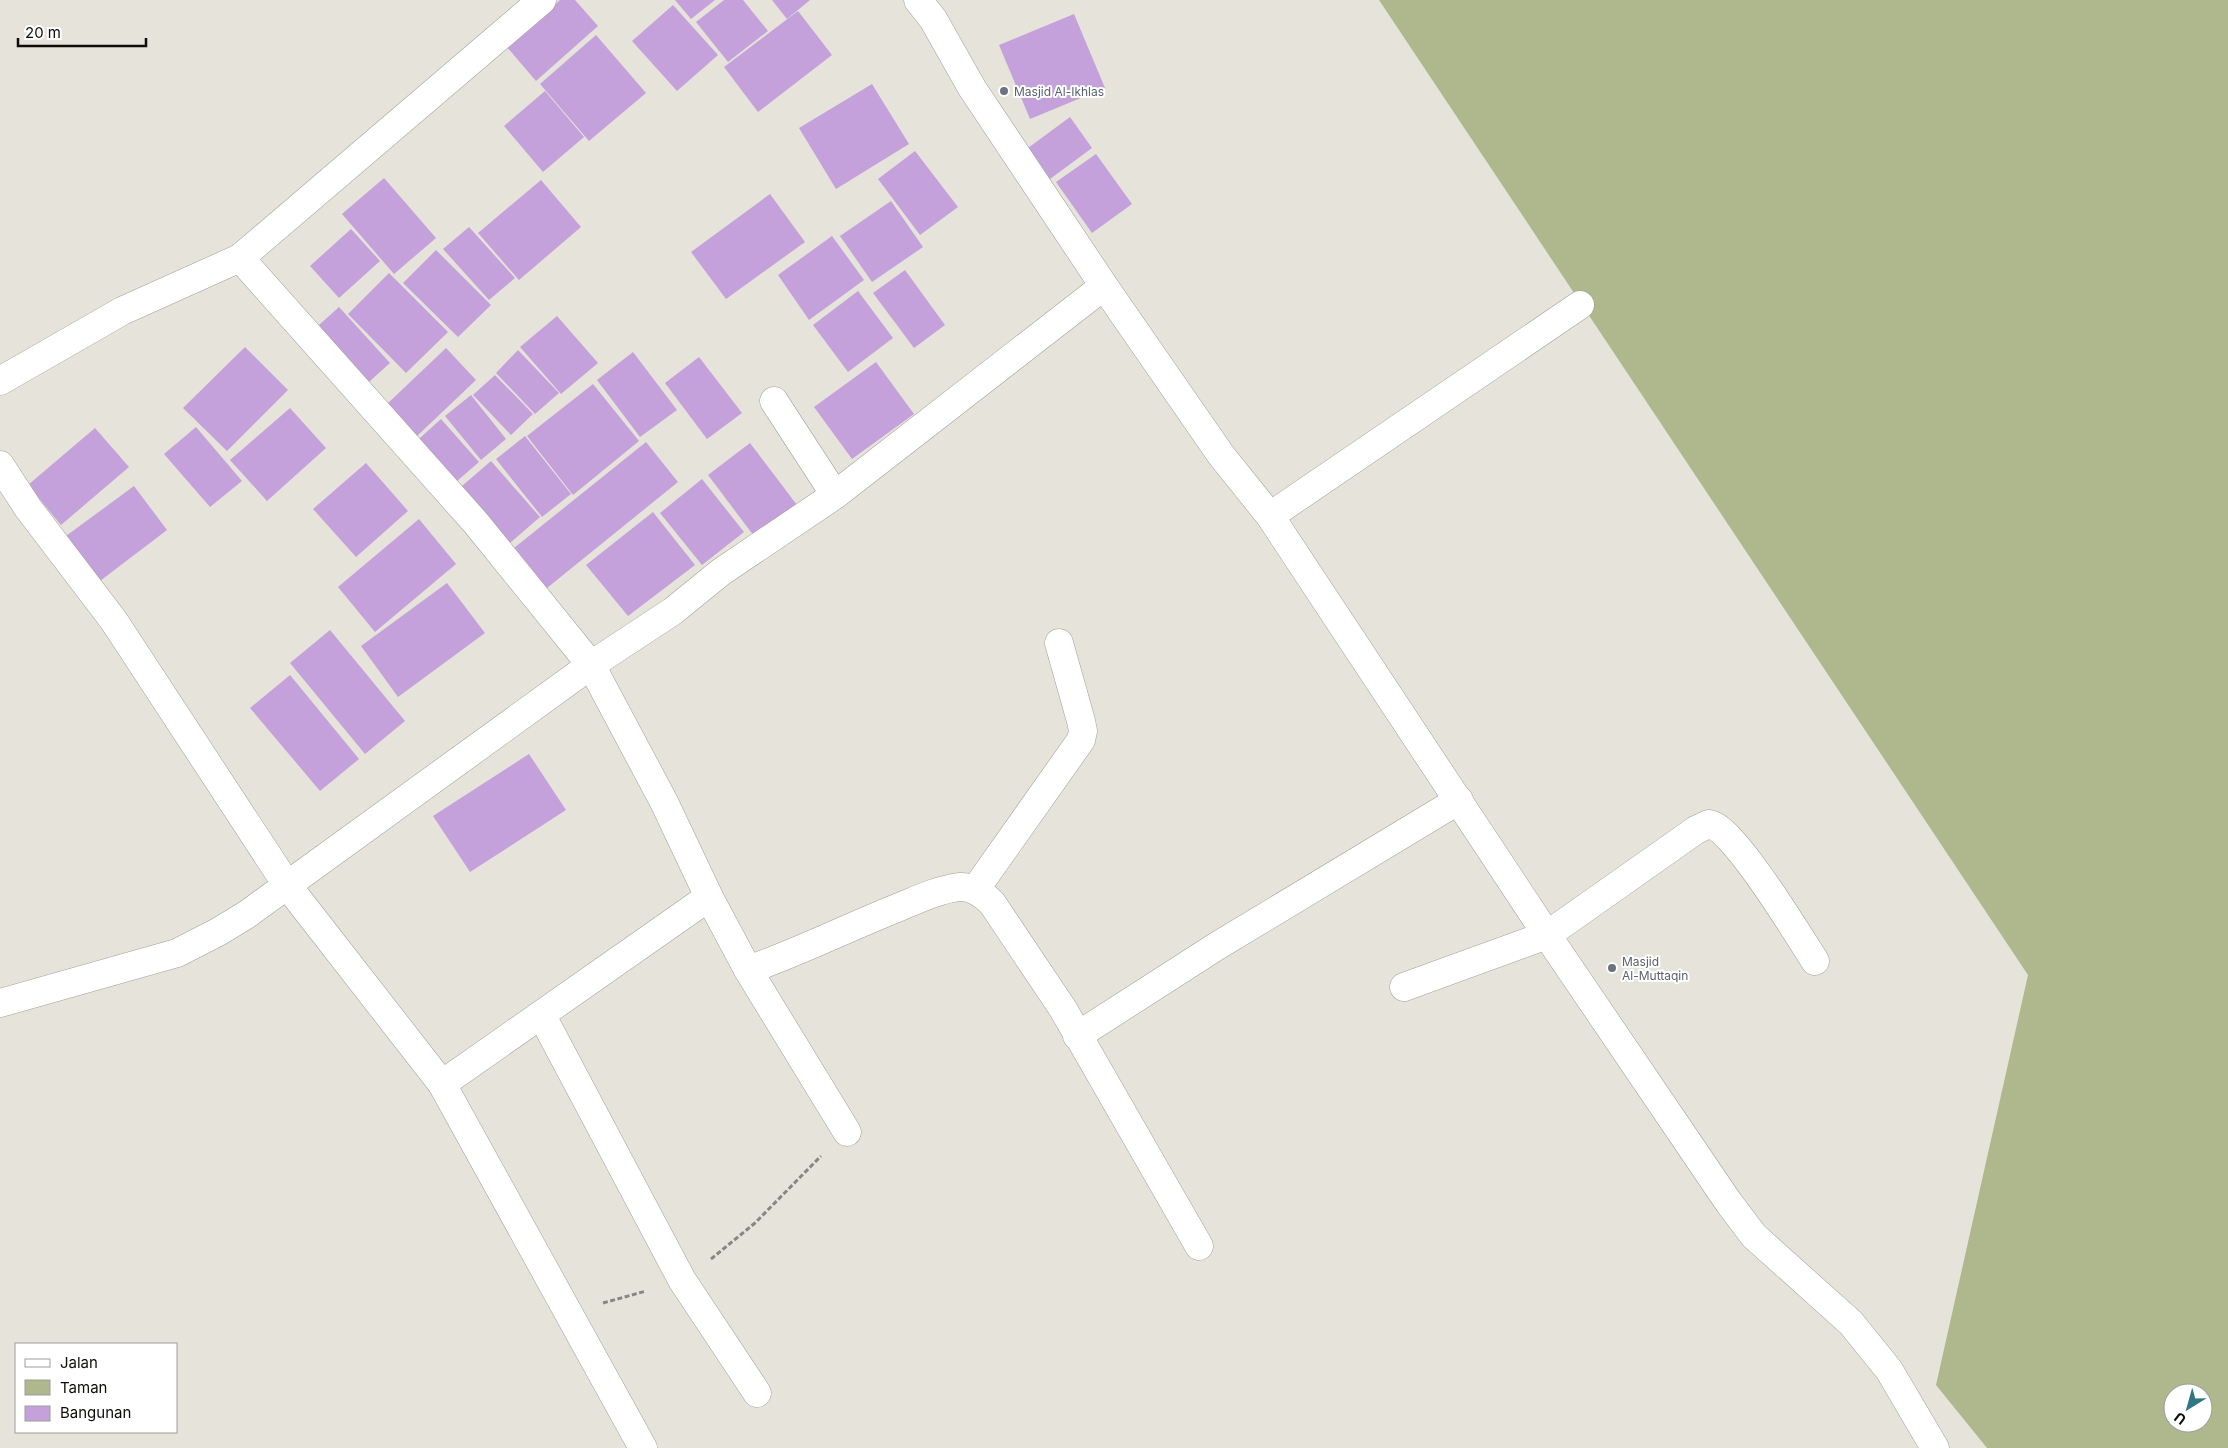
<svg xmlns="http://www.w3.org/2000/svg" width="2228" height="1448" font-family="Inter,sans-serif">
  <rect width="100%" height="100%" fill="#e6e3db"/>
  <path fill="#aeb88c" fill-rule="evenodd" d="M1379 0H2228V1448H1987L1936 1385 2028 975ZM2173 1393H2203V1423H2173Z"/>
  <g fill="#c4a1db">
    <path d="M560 0H575L598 26 536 81 507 47Z"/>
    <path d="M675 0H715L691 19Z"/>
    <path d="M724 0H743L768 31 728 62 696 22Z"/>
    <path d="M772 0H810L787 19Z"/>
    <path d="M673 5 718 55 677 91 632 41Z"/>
    <path d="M798 11 832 55 758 112 724 67Z"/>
    <path d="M1074 14 1105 88 1030 119 999 45Z"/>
    <path d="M596 35 646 93 589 141 540 84Z"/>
    <path d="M872 84 909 144 836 189 799 128Z"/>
    <path d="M545 91 584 137 543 172 504 126Z"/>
    <path d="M1070 117 1092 148 1050 179 1028 148Z"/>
    <path d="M915 151 958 207 920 235 878 179Z"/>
    <path d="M1096 154 1132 204 1092 233 1056 182Z"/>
    <path d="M384 178 436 238 394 274 342 214Z"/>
    <path d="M541 180 581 227 519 280 478 233Z"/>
    <path d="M770 194 805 242 726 299 691 252Z"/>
    <path d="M891 201 923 247 872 282 840 236Z"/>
    <path d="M469 227 515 278 489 300 443 249Z"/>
    <path d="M351 229 380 261 339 298 310 266Z"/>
    <path d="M832 236 864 280 809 320 778 275Z"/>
    <path d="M436 250 491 305 458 337 403 283Z"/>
    <path d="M905 270 945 325 914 348 873 293Z"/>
    <path d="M389 273 448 332 406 373 348 314Z"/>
    <path d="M858 291 893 338 848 372 813 325Z"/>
    <path d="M339 307 390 363 360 390 309 334Z"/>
    <path d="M557 316 598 363 561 394 520 347Z"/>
    <path d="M245 347 288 390 227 451 183 408Z"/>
    <path d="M446 348 476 380 416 437 385 406Z"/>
    <path d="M518 350 559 393 535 414 496 373Z"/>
    <path d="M633 352 677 410 640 437 597 380Z"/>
    <path d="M699 357 742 413 707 439 665 383Z"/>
    <path d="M876 362 914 414 852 459 814 407Z"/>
    <path d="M495 375 533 414 511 435 473 395Z"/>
    <path d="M593 384 639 441 573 495 527 436Z"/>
    <path d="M471 395 506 439 481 460 445 416Z"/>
    <path d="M290 408 326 448 267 501 230 460Z"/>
    <path d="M441 419 479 462 449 488 411 446Z"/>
    <path d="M196 427 242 481 210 507 164 454Z"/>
    <path d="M95 428 129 467 61 525 28 485Z"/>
    <path d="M525 436 571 494 542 517 496 459Z"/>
    <path d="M646 442 678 482 547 588 514 548Z"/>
    <path d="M750 443 800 509 757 540 708 475Z"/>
    <path d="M491 461 540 517 503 549 455 492Z"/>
    <path d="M366 463 408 511 356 557 313 509Z"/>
    <path d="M702 479 744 532 702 565 660 513Z"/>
    <path d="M134 486 167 530 100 581 66 536Z"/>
    <path d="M653 512 695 565 628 616 586 565Z"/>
    <path d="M419 519 456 564 375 632 338 587Z"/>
    <path d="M447 583 485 633 398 697 361 646Z"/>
    <path d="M330 630 405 721 365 754 290 663Z"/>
    <path d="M290 675 359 759 320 791 250 708Z"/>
    <path d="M529 754 566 810 470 872 433 816Z"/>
  </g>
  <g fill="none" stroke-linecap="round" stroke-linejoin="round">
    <defs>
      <g id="minor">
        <path d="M918 0 933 19 972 88 1104 286 1221 455 1270 516 1547 935 1729 1203 1754 1236 1851 1323 1889 1370 1935 1448"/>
        <path d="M240 258 542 0"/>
        <path d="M0 381 122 311 240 258 476 523 591 665 664 802 709 897 442 1084 643 1448"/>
        <path d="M774 401 835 495"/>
        <path d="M0 465 28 508 114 621 287 885 442 1084"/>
        <path d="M1270 516 1580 305"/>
        <path d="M975 890 1081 740 1083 731 1081 721 1059 643"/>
        <path d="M709 897 748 970 847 1132"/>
        <path d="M748 970C799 952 847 928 897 908 917 900 937 890 959 887 972 886 983 894 992 903L1063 1009 1199 1246"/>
        <path d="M1404 987 1547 935 1696 830 1709 824C1732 825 1800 938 1815 961"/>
        <path d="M0 1003 177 953 218 932 246 915 591 665 673 611 721 572 835 495 1104 286"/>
        <path d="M542 1016 682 1280 757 1393"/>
        <path d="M1077 1036 1217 946 1459 800"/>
      </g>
    </defs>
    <use href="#minor" stroke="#a3a098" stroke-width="29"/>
    <g stroke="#888680" stroke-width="3" stroke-dasharray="5 2.5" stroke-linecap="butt">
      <path d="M711 1259 755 1223 821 1156"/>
      <path d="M603 1303 646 1291"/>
    </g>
    <use href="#minor" stroke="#fff" stroke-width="28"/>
  </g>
  <g fill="#6b7280" stroke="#fff" stroke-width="2">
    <circle cx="1004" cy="91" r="5"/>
    <circle cx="1612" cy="968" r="5"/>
  </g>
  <g text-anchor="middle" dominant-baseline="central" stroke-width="4" stroke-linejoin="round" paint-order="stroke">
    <g font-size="12" fill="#5b616d" stroke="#fff" text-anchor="start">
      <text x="1014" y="91">Masjid Al-Ikhlas</text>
      <text x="1622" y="961">Masjid<tspan x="1622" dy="14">Al-Muttaqin</tspan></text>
    </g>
  </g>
  <rect x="15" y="1343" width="162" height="90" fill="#ffffff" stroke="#9e9e9d"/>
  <rect x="25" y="1359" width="25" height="8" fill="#ffffff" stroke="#9e9e9d"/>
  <text x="60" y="1368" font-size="15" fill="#0d0c09">Jalan</text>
  <rect x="25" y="1380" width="25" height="15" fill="#aeb88c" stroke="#9e9e9d"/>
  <text x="60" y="1393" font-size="15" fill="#0d0c09">Taman</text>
  <rect x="25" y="1406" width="25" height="15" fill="#c4a1db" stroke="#9e9e9d"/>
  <text x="60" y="1418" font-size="15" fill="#0d0c09">Bangunan</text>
  <g transform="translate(2188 1408) rotate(217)"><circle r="24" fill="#ffffff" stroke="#9e9e9d"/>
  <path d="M0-4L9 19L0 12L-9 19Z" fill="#307683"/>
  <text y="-8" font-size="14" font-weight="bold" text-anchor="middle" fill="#0d0c09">U</text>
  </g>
  <path d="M18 38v8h128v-8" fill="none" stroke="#0d0c09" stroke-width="2.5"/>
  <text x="25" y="38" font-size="15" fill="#0d0c09" stroke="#ffffff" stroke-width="4" paint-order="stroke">20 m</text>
</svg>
